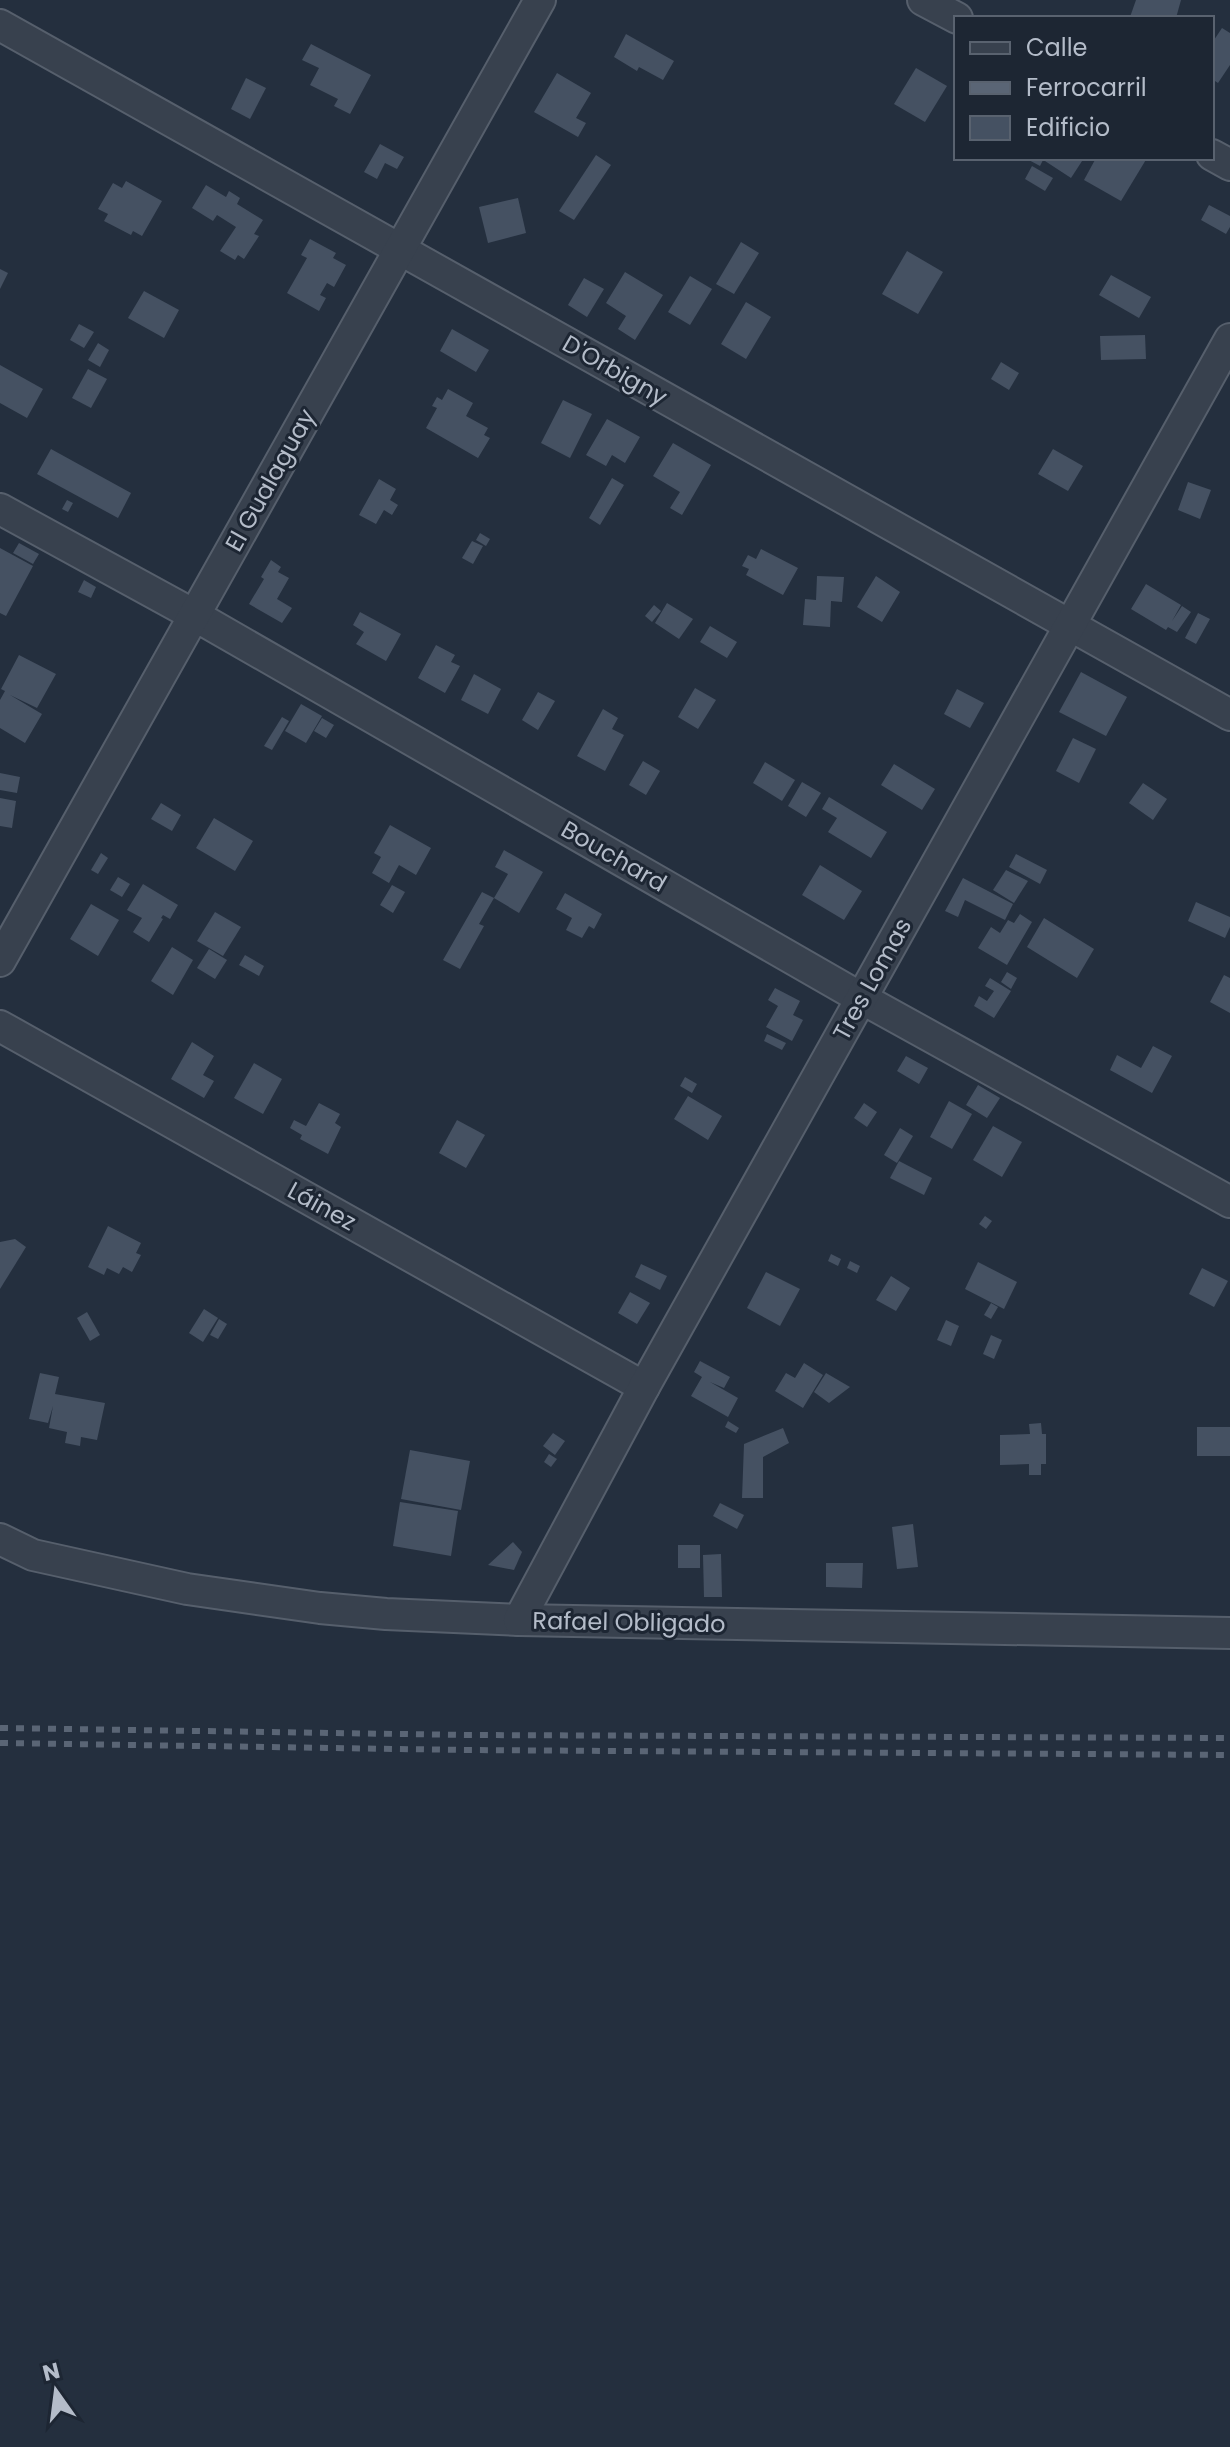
<svg xmlns="http://www.w3.org/2000/svg" width="1230" height="2447" font-family="Poppins,sans-serif">
  <rect width="100%" height="100%" fill="#242f3e"/>
  <g fill="#455162">
    <path d="M1136 0H1181L1176 18H1133L1130 17Z"/>
    <path d="M1222 28 1230 33V65L1218 83 1212 79V43Z"/>
    <path d="M626 34 674 61 663 80 639 67 637 71 614 57Z"/>
    <path d="M311 44 371 75 350 114 334 106 338 99 310 85 319 68 302 60Z"/>
    <path d="M916 68 947 86 925 122 894 104Z"/>
    <path d="M557 73 591 93 576 118 586 123 578 137 534 112Z"/>
    <path d="M246 78 266 88 250 119 231 109Z"/>
    <path d="M380 144 404 157 397 169 385 163 377 179 364 172Z"/>
    <path d="M596 155 611 165 574 220 559 211Z"/>
    <path d="M1025 158H1044L1040 166Z"/>
    <path d="M1047 158H1084L1071 178 1045 161Z"/>
    <path d="M1096 158H1147L1121 201 1084 180Z"/>
    <path d="M1032 166 1053 178 1045 191 1025 179Z"/>
    <path d="M126 181 162 201 142 236 133 231 131 235 104 221 108 214 98 209 113 183 122 188Z"/>
    <path d="M206 185 226 197 229 191 240 198 237 204 263 220 254 234 259 236 244 259 238 255 235 260 220 251 236 227 217 215 213 221 192 208Z"/>
    <path d="M518 198 526 233 488 243 479 207Z"/>
    <path d="M1209 205 1230 216V227L1226 234 1201 220Z"/>
    <path d="M310 239 336 253 333 258 346 265 334 287 327 283 320 295 326 298 319 311 287 293 307 258 301 255Z"/>
    <path d="M741 242 759 253 734 294 716 284Z"/>
    <path d="M907 251 943 272 918 314 882 294Z"/>
    <path d="M0 269 8 273 0 289Z"/>
    <path d="M625 272 663 295 635 340 618 329 626 316 606 303Z"/>
    <path d="M1111 275 1151 297 1139 318 1099 295Z"/>
    <path d="M690 276 712 289 690 325 668 312Z"/>
    <path d="M584 278 604 289 587 317 568 305Z"/>
    <path d="M144 291 179 310 164 338 128 318Z"/>
    <path d="M746 302 771 317 746 359 721 344Z"/>
    <path d="M79 324 94 332 84 348 70 340Z"/>
    <path d="M452 329 489 350 476 372 440 351Z"/>
    <path d="M1145 335 1146 359 1101 360 1100 336Z"/>
    <path d="M98 343 109 350 100 367 88 360Z"/>
    <path d="M1001 362 1019 373 1009 390 991 379Z"/>
    <path d="M0 365 43 389 27 418 0 403Z"/>
    <path d="M88 369 107 379 91 408 72 398Z"/>
    <path d="M448 389 473 403 466 416 488 428 484 435 490 438 478 458 426 428 437 408 432 406 437 397 442 400Z"/>
    <path d="M563 400 592 414 570 458 541 443Z"/>
    <path d="M607 419 640 437 625 463 612 455 606 466 586 455Z"/>
    <path d="M673 443 711 465 682 515 670 508 680 492 653 476Z"/>
    <path d="M51 449 131 493 118 518 37 474Z"/>
    <path d="M1053 449 1083 466 1068 491 1038 474Z"/>
    <path d="M612 478 624 485 600 525 589 518Z"/>
    <path d="M379 479 396 489 390 500 398 505 392 515 384 510 376 524 359 515Z"/>
    <path d="M1188 482 1211 490 1200 519 1178 510Z"/>
    <path d="M67 500 73 503 68 512 62 509Z"/>
    <path d="M480 533 490 539 486 546 476 540Z"/>
    <path d="M472 541 483 546 473 564 462 558Z"/>
    <path d="M19 543 39 554 33 564 13 553Z"/>
    <path d="M0 548 33 566 6 616 0 613Z"/>
    <path d="M761 549 798 568 783 595 746 575 749 569 742 566 748 555 756 559Z"/>
    <path d="M271 560 281 567 278 572 289 578 277 599 292 608 282 623 249 604 264 579 261 577Z"/>
    <path d="M817 576 844 577 842 602 831 601 830 627 803 625 805 599 816 600Z"/>
    <path d="M876 576 900 592 882 622 857 607Z"/>
    <path d="M84 580 96 587 91 598 78 592Z"/>
    <path d="M1146 584 1181 605 1172 621 1182 606 1191 612 1177 632 1168 627 1166 630 1131 609Z"/>
    <path d="M667 603 693 619 679 639 655 623Z"/>
    <path d="M654 605 661 611 652 622 645 616Z"/>
    <path d="M360 612 401 634 386 661 356 644 364 632 353 625Z"/>
    <path d="M1198 613 1210 619 1196 644 1185 638Z"/>
    <path d="M710 626 737 642 727 658 700 642Z"/>
    <path d="M436 645 455 655 451 662 460 666 445 693 418 678Z"/>
    <path d="M19 655 56 674 37 708 10 695 42 714 25 743 0 728V700L5 691 1 689Z"/>
    <path d="M1081 672 1127 697 1106 736 1059 712Z"/>
    <path d="M474 674 501 689 488 714 461 700Z"/>
    <path d="M695 688 716 700 698 729 678 717Z"/>
    <path d="M957 689 984 703 970 728 944 714Z"/>
    <path d="M538 692 555 701 538 730 522 720Z"/>
    <path d="M301 704 322 716 306 743 285 731Z"/>
    <path d="M603 709 618 718 612 729 624 735 605 771 577 756Z"/>
    <path d="M282 717 289 721 272 750 264 746Z"/>
    <path d="M322 718 334 725 326 738 314 731Z"/>
    <path d="M1073 738 1096 749 1079 783 1056 771Z"/>
    <path d="M643 761 660 771 646 795 629 785Z"/>
    <path d="M765 762 795 780 782 801 753 783Z"/>
    <path d="M894 764 935 789 922 810 881 785Z"/>
    <path d="M0 773 20 777 17 793 0 790Z"/>
    <path d="M802 782 821 793 806 817 788 806Z"/>
    <path d="M1143 783 1167 799 1153 820 1129 803Z"/>
    <path d="M829 797 887 832 871 858 828 832 837 818 822 809Z"/>
    <path d="M0 798 16 801 12 828 0 826Z"/>
    <path d="M161 803 181 815 172 831 151 819Z"/>
    <path d="M214 818 253 841 235 871 196 848Z"/>
    <path d="M390 825 431 848 416 875 399 865 389 883 372 873 381 857 374 853Z"/>
    <path d="M504 850 543 872 519 913 494 898 508 874 495 867Z"/>
    <path d="M101 853 108 858 98 874 91 870Z"/>
    <path d="M1016 854 1047 870 1040 884 1009 867Z"/>
    <path d="M820 865 862 891 844 920 802 895Z"/>
    <path d="M1006 870 1028 881 1014 903 993 890Z"/>
    <path d="M118 877 130 884 122 897 110 890Z"/>
    <path d="M963 878 1013 904 1005 920 965 900 958 917 945 911Z"/>
    <path d="M143 884 178 905 170 919 163 915 161 918 163 919 149 942 133 932 142 918 127 910Z"/>
    <path d="M392 885 405 892 393 913 380 905Z"/>
    <path d="M482 892 494 898 479 924 484 926 460 969 443 960Z"/>
    <path d="M565 893 602 914 594 929 589 926 582 938 566 930 572 918 556 909Z"/>
    <path d="M1196 902 1230 917V927L1225 938 1188 921Z"/>
    <path d="M91 904 119 920 98 956 70 939Z"/>
    <path d="M215 912 241 927 223 956 197 941Z"/>
    <path d="M1020 914 1032 922 1007 965 978 948 991 927 1000 933 1008 920 1014 923Z"/>
    <path d="M1044 918 1094 949 1077 978 1027 947Z"/>
    <path d="M172 947 193 960 173 995 151 981Z"/>
    <path d="M209 949 227 960 215 979 197 968Z"/>
    <path d="M245 955 264 966 259 976 239 965Z"/>
    <path d="M1007 972 1017 978 1011 989 1001 982Z"/>
    <path d="M1224 975 1230 978V1013L1210 1002Z"/>
    <path d="M990 978 1011 991 994 1018 974 1006 979 996 987 1001 994 991 985 986Z"/>
    <path d="M775 988 800 1001 793 1015 803 1020 792 1041 766 1027 778 1006 768 1000Z"/>
    <path d="M767 1034 786 1043 782 1050 764 1041Z"/>
    <path d="M192 1042 214 1056 203 1075 214 1081 204 1098 171 1079Z"/>
    <path d="M1153 1046 1172 1056 1152 1093 1110 1070 1117 1055 1141 1068Z"/>
    <path d="M906 1056 928 1068 919 1084 897 1071Z"/>
    <path d="M254 1063 282 1079 263 1114 234 1098Z"/>
    <path d="M685 1077 697 1084 692 1093 680 1086Z"/>
    <path d="M978 1085 1000 1098 987 1118 966 1105Z"/>
    <path d="M688 1096 722 1116 708 1140 674 1119Z"/>
    <path d="M949 1101 972 1114 952 1149 930 1137Z"/>
    <path d="M319 1103 340 1114 335 1123 341 1127 328 1154 300 1139 302 1135 290 1128 294 1120 306 1126Z"/>
    <path d="M864 1103 877 1112 867 1127 854 1118Z"/>
    <path d="M457 1120 485 1135 466 1168 439 1153Z"/>
    <path d="M993 1126 1022 1142 1002 1177 973 1160Z"/>
    <path d="M900 1128 913 1136 897 1163 884 1155Z"/>
    <path d="M899 1161 932 1178 924 1195 890 1178Z"/>
    <path d="M985 1216 992 1221 986 1229 979 1224Z"/>
    <path d="M108 1226 141 1243 136 1253 141 1255 132 1272 123 1267 119 1274 107 1268 104 1275 88 1267Z"/>
    <path d="M15 1239 26 1247 0 1289V1242Z"/>
    <path d="M831 1254 841 1259 838 1266 828 1261Z"/>
    <path d="M850 1261 860 1266 857 1273 847 1268Z"/>
    <path d="M978 1262 1017 1282 1004 1309 965 1289Z"/>
    <path d="M641 1264 667 1276 660 1290 635 1277Z"/>
    <path d="M1202 1268 1228 1281 1214 1307 1189 1294Z"/>
    <path d="M766 1272 800 1289 780 1326 747 1308Z"/>
    <path d="M891 1276 910 1288 896 1311 876 1300Z"/>
    <path d="M630 1292 650 1303 637 1324 618 1313Z"/>
    <path d="M991 1303 998 1307 991 1319 984 1315Z"/>
    <path d="M204 1309 218 1318 203 1342 189 1333Z"/>
    <path d="M87 1312 100 1335 90 1341 77 1318Z"/>
    <path d="M219 1319 227 1324 218 1339 210 1335Z"/>
    <path d="M946 1320 959 1326 951 1346 937 1340Z"/>
    <path d="M991 1335 1002 1340 994 1359 983 1354Z"/>
    <path d="M700 1361 730 1377 724 1388 710 1382 738 1398 728 1417 691 1396 702 1377 694 1372Z"/>
    <path d="M804 1363 823 1375 803 1408 775 1391 786 1373 795 1378Z"/>
    <path d="M40 1373 59 1377 55 1394 105 1403 97 1440 81 1437 80 1446 65 1443 67 1432 49 1428 53 1406 48 1423 29 1419Z"/>
    <path d="M826 1373 850 1387 829 1403 814 1392Z"/>
    <path d="M728 1421 739 1428 736 1433 725 1427Z"/>
    <path d="M1041 1423 1042 1434H1046V1464H1041V1475H1029V1464L1000 1465V1435L1030 1434 1029 1424Z"/>
    <rect x="1197" y="1427" width="33" height="29"/>
    <path d="M783 1428 789 1443 763 1457V1498H742L744 1444Z"/>
    <path d="M553 1433 565 1441 555 1455 543 1446Z"/>
    <path d="M410 1450 470 1461 461 1510 401 1499Z"/>
    <path d="M549 1454 557 1459 551 1467 544 1462Z"/>
    <path d="M400 1502 458 1511 451 1556 393 1546Z"/>
    <path d="M720 1503 744 1515 737 1529 713 1516Z"/>
    <path d="M913 1524 918 1567 897 1569 892 1527Z"/>
    <path d="M513 1542 522 1552 514 1570 488 1565Z"/>
    <rect x="678" y="1545" width="22" height="23"/>
    <path d="M721 1554 722 1597H704L703 1555Z"/>
    <path d="M826 1563H863L862 1588 826 1587Z"/>
  </g>
  <g fill="none" stroke-linecap="round" stroke-linejoin="round">
    <defs>
      <g id="minor">
        <path d="M923 0 957 18"/>
        <path d="M0 25 1230 715"/>
        <path d="M1212 155 1230 165"/>
        <path d="M0 509 194 615 861 998 1230 1202"/>
        <path d="M0 961 540 0"/>
        <path d="M0 1026 644 1387"/>
        <path d="M0 1539 33 1555 187 1589 320 1608 386 1614 519 1620 1230 1633"/>
        <path d="M519 1620 644 1387 1230 339"/>
      </g>
    </defs>
    <use href="#minor" stroke="#565f6c" stroke-width="34"/>
    <use href="#minor" stroke="#38414e" stroke-width="30"/>
    <g stroke="#5a6575" stroke-width="6" stroke-dasharray="8 8" stroke-linecap="butt">
      <path d="M0 1728 467 1735 1230 1738"/>
      <path d="M0 1743 466 1750 1230 1755"/>
    </g>
  </g>
  <g text-anchor="middle" dominant-baseline="central" stroke-width="6" stroke-linejoin="round" paint-order="stroke">
    <g font-size="24" fill="#b4bcc9" stroke="#1d2633">
      <text transform="translate(615 370) rotate(30)">D'Orbigny</text>
      <text transform="translate(270 480) rotate(-61)">El Gualaguay</text>
      <text transform="translate(614 856) rotate(30)">Bouchard</text>
      <text transform="translate(872 979) rotate(-61)">Tres Lomas</text>
      <text transform="translate(322 1206) rotate(29)">Láinez</text>
      <text transform="translate(629 1622) rotate(1)">Rafael Obligado</text>
    </g>
  </g>
  <rect x="954" y="16" width="260" height="144" fill="#1d2633" stroke="#59626f" stroke-width="2"/>
  <rect x="970" y="42" width="40" height="12" fill="#38414e" stroke="#59626f" stroke-width="2"/>
  <text x="1026" y="56" font-size="24" fill="#b4bcc9">Calle</text>
  <rect x="970" y="82" width="40" height="12" fill="#5a6575" stroke="#59626f" stroke-width="2"/>
  <text x="1026" y="96" font-size="24" fill="#b4bcc9">Ferrocarril</text>
  <rect x="970" y="116" width="40" height="24" fill="#455162" stroke="#59626f" stroke-width="2"/>
  <text x="1026" y="136" font-size="24" fill="#b4bcc9">Edificio</text>
  <g transform="translate(56 2391) rotate(346)" stroke="#1d2633" stroke-width="6" paint-order="stroke">
  <path d="M0-6L14 30L0 20L-14 30Z" fill="#b4bcc9"/>
  <text y="-12" font-size="22" font-weight="bold" text-anchor="middle" fill="#b4bcc9">N</text>
  </g>
</svg>
